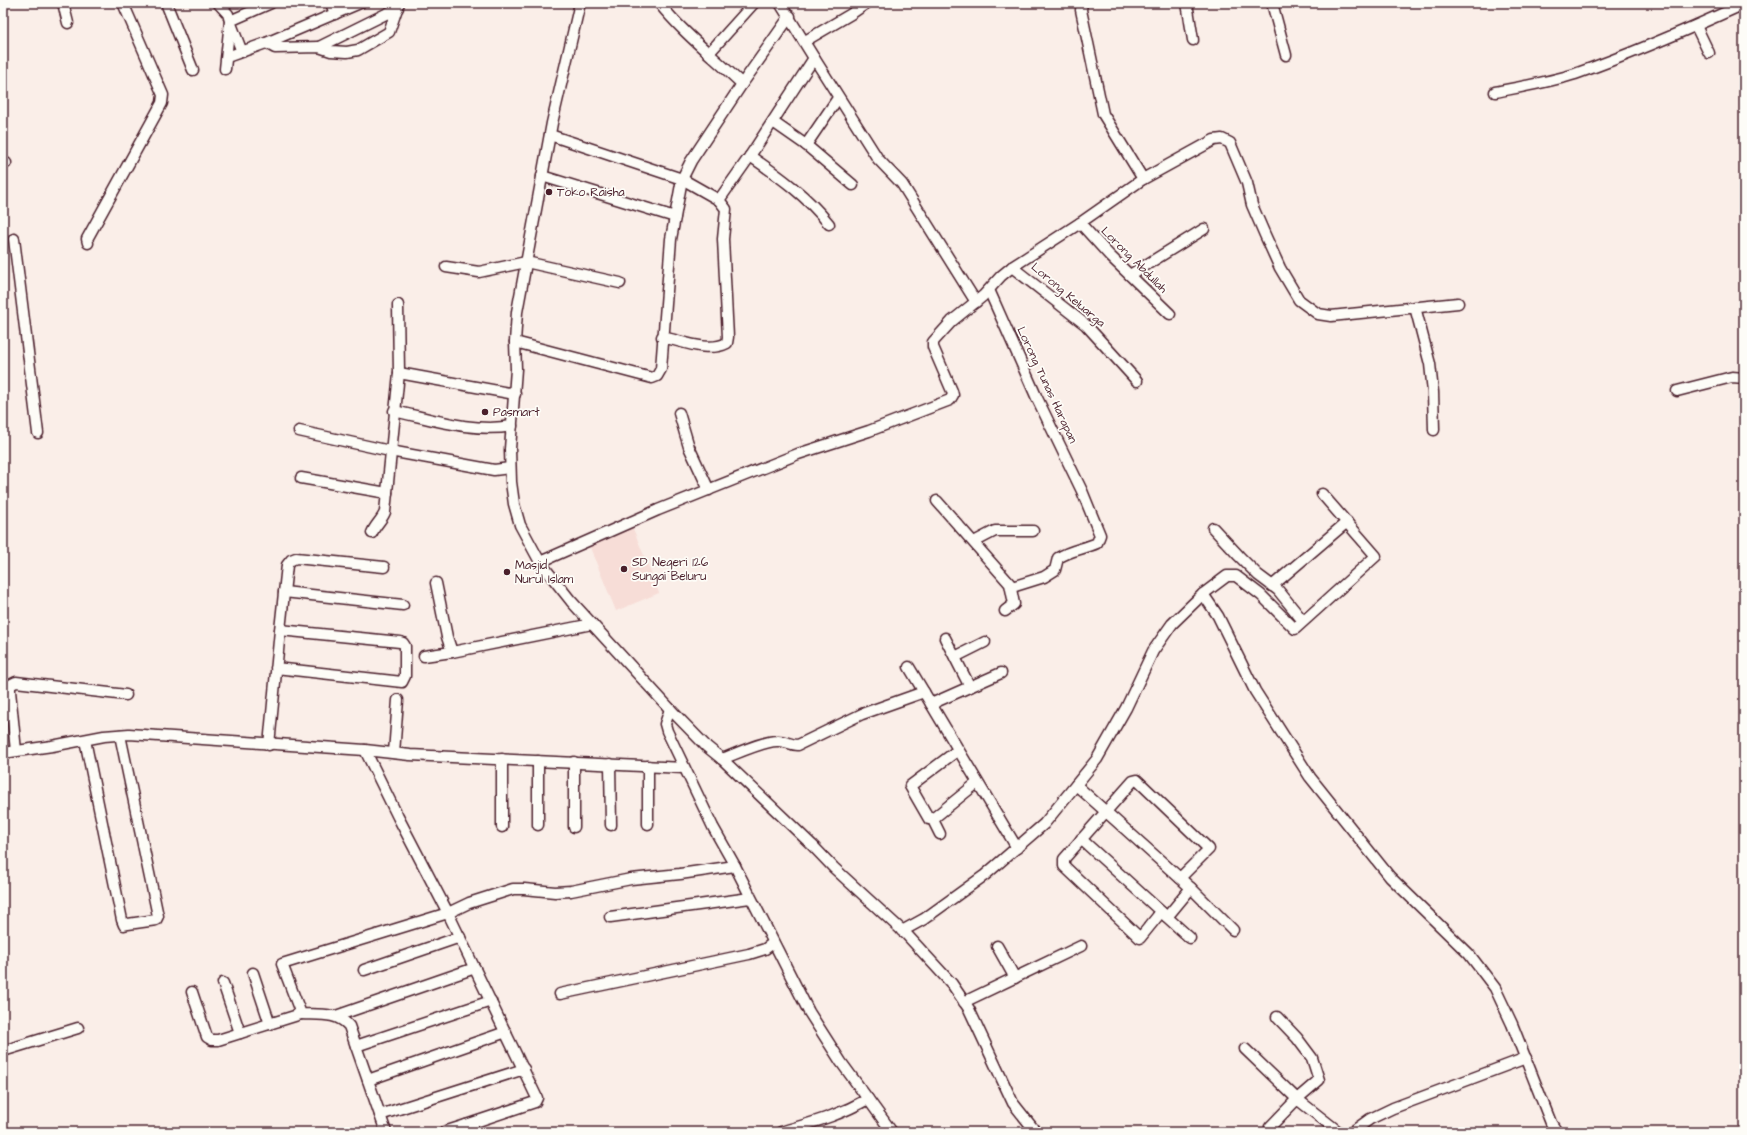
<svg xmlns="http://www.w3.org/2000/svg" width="1747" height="1135" font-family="'Architects Daughter',sans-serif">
  <rect width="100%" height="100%" fill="#faeee8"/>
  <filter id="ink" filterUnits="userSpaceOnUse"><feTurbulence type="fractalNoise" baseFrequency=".025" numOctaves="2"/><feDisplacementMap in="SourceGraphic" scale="8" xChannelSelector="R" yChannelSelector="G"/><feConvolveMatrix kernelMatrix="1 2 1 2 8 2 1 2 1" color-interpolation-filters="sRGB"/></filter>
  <g filter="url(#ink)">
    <path fill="#f7ddd7" d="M632 526 659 593 616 611 589 545Z"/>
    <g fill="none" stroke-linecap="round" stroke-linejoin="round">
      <defs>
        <g id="minor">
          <path d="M63 3 68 23"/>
          <path d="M166 3 193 70"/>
          <path d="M218 3 228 14 230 21 225 69"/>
          <path d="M331 3 335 14"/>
          <path d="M580 3 552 123 517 312 515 342 516 369 510 449 511 482 514 504 520 525 540 562 571 601 670 709 706 746 722 759 812 845 834 868 907 935 952 984 969 1009 1013 1103 1036 1132"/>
          <path d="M659 3C683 33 714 57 742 84"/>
          <path d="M1082 3 1081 10 1103 114 1143 179"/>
          <path d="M1187 3 1193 40"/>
          <path d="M1272 3 1286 55"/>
          <path d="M1696 26 1709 53"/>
          <path d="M805 41 851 14 867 3"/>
          <path d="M266 43 275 48 319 47 331 51 347 52 358 50 389 32 399 3"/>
          <path d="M319 47 398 8"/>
          <path d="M242 52 230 21 271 3"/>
          <path d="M709 53 754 3"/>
          <path d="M227 57 266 43 360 3"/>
          <path d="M814 58 878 159 902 184 976 302"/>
          <path d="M1495 92C1521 87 1549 82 1575 74 1632 54 1689 29 1744 4"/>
          <path d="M773 122 806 145 853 185"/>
          <path d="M550 135 682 179 719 200 726 209 723 239 728 337 727 343C708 353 682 341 662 337"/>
          <path d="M806 145 838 98"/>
          <path d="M750 156C779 176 807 196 829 224"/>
          <path d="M3 163H6"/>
          <path d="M542 176 675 217"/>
          <path d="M719 200 750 156 814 58 780 3"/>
          <path d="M1080 223 1110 256 1170 314"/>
          <path d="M14 239 38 433"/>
          <path d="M88 243 87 239 162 103 163 95 123 3"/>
          <path d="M446 267 479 272 526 262 620 283"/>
          <path d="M1012 267 1086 325 1137 381"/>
          <path d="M1130 275 1204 229"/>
          <path d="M989 290 1036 396 1082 491 1100 535 1097 543C1084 549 1070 550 1058 558L1055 570 1044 577 1012 587"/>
          <path d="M1415 307 1430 364 1433 392 1434 430"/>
          <path d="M515 342 652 378 657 376 661 369 671 239 682 179 691 161 742 84 790 16"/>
          <path d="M399 373 515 394"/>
          <path d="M1677 391 1732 377 1744 378"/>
          <path d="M394 411C432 419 473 433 512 426"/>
          <path d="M679 413 689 447 709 490"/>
          <path d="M299 431 390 451 494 470 510 468"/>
          <path d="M301 478 387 493"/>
          <path d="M937 501 1010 584 1014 604 1005 611"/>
          <path d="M1213 528 1239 556 1258 575 1278 590 1303 621"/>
          <path d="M372 533C375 525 382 520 385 512L399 373 398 305"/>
          <path d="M974 542 995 531H1033"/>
          <path d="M540 562 658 510 798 454 869 431 950 400 953 395 952 391 933 347V342L952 321 983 296 1001 276 1012 267 1080 223 1143 179 1214 140 1222 139 1230 143 1247 183 1252 205 1265 235 1280 268 1299 300 1318 314 1331 316 1458 303"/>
          <path d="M436 583 447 637 452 652 592 624"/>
          <path d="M1272 586 1347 522"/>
          <path d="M284 592 403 605"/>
          <path d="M1203 594 1218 616 1255 691 1310 777 1390 877 1469 954 1495 988 1512 1024 1551 1123 1557 1132"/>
          <path d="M280 630 287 565 291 560 296 558 384 567"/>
          <path d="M945 638 970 687"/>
          <path d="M424 656 452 652"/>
          <path d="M955 657 985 642"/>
          <path d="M909 667 1017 848"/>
          <path d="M931 704 1001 673"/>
          <path d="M670 709 665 724 667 731 713 827 735 866 809 1012 841 1062 868 1099C838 1116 814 1122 781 1132"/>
          <path d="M85 740 122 920 124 925 128 924 156 920 158 916 120 735"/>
          <path d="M269 745 280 630 400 642 403 643 405 646V676L402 682 276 668"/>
          <path d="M365 750 398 817 448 913 537 1098 535 1102 466 1125 469 1132"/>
          <path d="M16 751 10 691V685L16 682 126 695"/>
          <path d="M3 753 52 746 104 736 129 734 365 750 410 755 684 768"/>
          <path d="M394 753 398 700"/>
          <path d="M722 759C736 754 763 741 777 741 784 740 790 745 798 745L862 714 924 692"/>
          <path d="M574 762V827"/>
          <path d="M610 764 611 825"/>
          <path d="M648 766V824"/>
          <path d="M1076 785 1191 888 1233 930"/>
          <path d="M935 817 929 819 910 786 958 750"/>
          <path d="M538 825V761"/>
          <path d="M502 827V759"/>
          <path d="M940 834 934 822 935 817 977 783"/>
          <path d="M1081 839 1190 938"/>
          <path d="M1161 912 1140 938 1064 866V859L1133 781 1137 780 1209 849 1180 878"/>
          <path d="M610 917 750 898"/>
          <path d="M1167 917 1191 888"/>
          <path d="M902 931 924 919 985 875 1044 824 1097 759 1126 708 1153 651 1172 624 1203 594 1227 576H1236L1261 595 1295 629 1376 556 1322 494"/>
          <path d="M997 946 1015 978"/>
          <path d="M364 970 460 937"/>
          <path d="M253 973 270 1024"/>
          <path d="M223 983 240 1033"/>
          <path d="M192 992 207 1037 212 1040H218L301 1014"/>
          <path d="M560 994 749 954 765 949 773 943"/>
          <path d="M964 1002 1081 946"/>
          <path d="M336 1016 475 968"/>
          <path d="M356 1046 491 1001"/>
          <path d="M1245 1049 1297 1099 1319 1080 1312 1058 1297 1038 1277 1017"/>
          <path d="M3 1051 78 1028"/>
          <path d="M368 1080 506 1032"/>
          <path d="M868 1099 892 1132"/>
          <path d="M380 1115 524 1069"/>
          <path d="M1270 1127 1297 1099 1339 1132"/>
          <path d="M386 1132 349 1026C337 1012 319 1015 301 1014L282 964 448 913 469 903 513 889H524L555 892 571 891 631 879 680 874 735 866"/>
          <path d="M444 1132 466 1125"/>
          <path d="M1352 1132 1370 1119 1393 1108 1526 1058"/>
        </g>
      </defs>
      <use href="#minor" stroke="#4a1f2b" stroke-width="13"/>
      <use href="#minor" stroke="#fdfcf7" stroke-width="10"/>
    </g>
  </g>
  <g fill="#4a1f2b" stroke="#fdfcf7" stroke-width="1.5">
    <circle cx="549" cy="192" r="4"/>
    <circle cx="485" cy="412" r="4"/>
    <circle cx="624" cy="569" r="4"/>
    <circle cx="507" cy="572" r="4"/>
  </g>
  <g text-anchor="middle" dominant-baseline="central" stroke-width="3.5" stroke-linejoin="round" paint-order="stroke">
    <g font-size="12" fill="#4a1f2b" stroke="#fdfcf7" text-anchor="start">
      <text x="557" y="192">Toko Raisha</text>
      <text x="493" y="412">Pasmart</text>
      <text x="632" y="562">SD Negeri 126<tspan x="632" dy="14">Sungai Beluru</tspan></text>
      <text x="515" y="565">Masjid<tspan x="515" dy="14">Nurul Islam</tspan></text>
    </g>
    <g font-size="12" fill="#4a1f2b" stroke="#fdfcf7">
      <text transform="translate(1134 260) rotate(45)">Lorong Abdullah</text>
      <text transform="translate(1068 295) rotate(40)">Lorong Keluarga</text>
      <text transform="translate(1047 385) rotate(65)">Lorong Tunas Harapan</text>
    </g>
  </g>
  <rect width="1747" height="1135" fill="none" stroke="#fdfcf7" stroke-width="16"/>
  <rect x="8" y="8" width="1731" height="1119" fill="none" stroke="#4a1f2b" stroke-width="1.5" filter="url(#ink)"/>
</svg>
